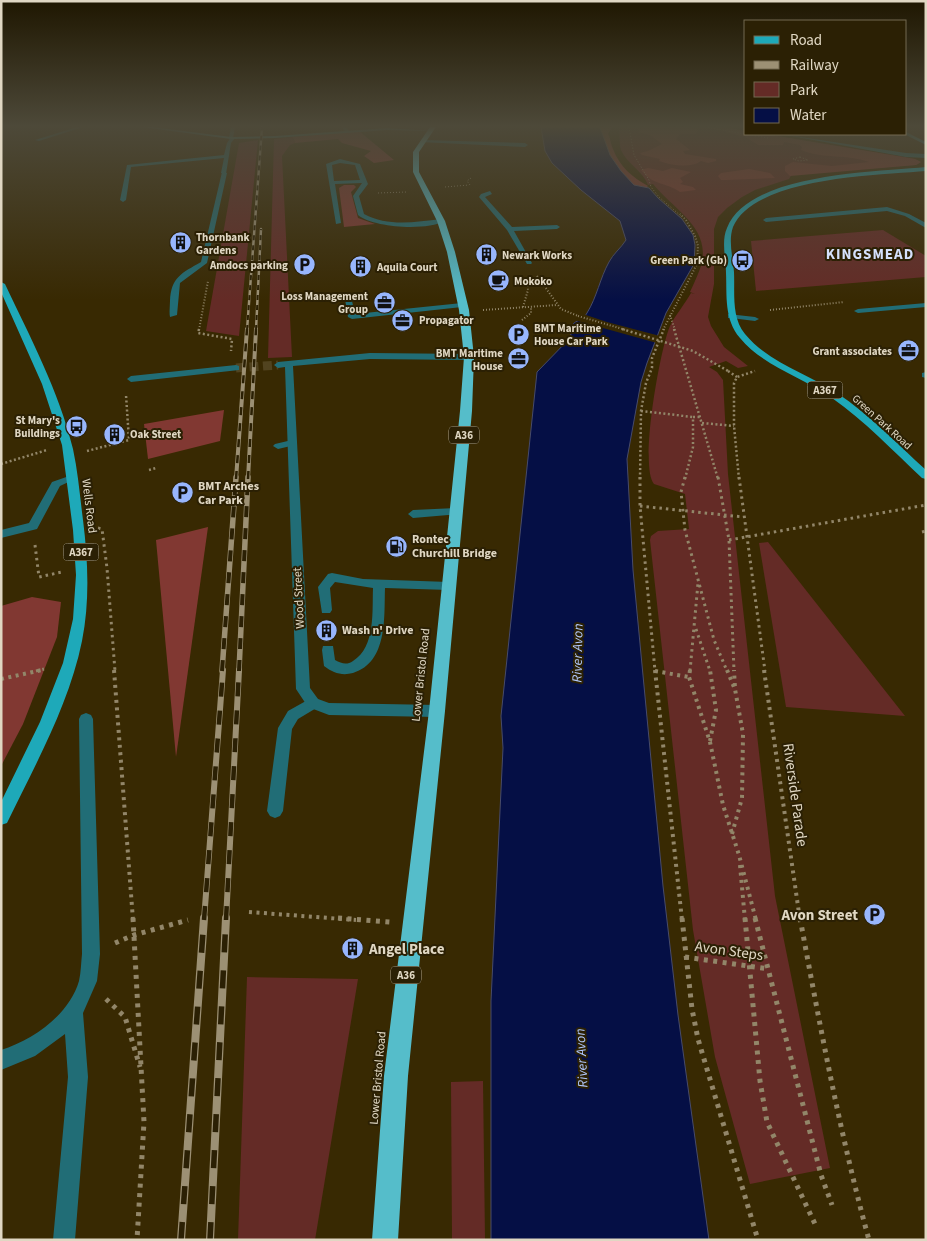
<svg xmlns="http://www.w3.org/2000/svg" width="927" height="1241" font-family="'Source Sans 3',sans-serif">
  <rect width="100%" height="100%" fill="#382902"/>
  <g fill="#642b26">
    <path d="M619 127H722L746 131V134H765L915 159 921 162 916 165 792 174 789 179 755 190 742 197 727 208 718 217 714 229V284L708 317 711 326 724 347 748 366 738 368 726 361 709 367 717 372 723 380 728 474 775 896 830 1168 750 1184 715 1057 693 930 650 540 651 536 658 531 689 529 685 494 654 484C639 467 660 349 670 326 676 314 685 304 691 293L695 294 690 292C694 283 698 275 701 266 712 228 673 209 653 184L648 185C643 171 627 164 621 150 619 144 620 134 619 127Z"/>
    <path d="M293 137 295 143 290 145 282 156 292 357 268 358 274 139Z"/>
    <path d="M258 140 239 336 206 331 239 143Z"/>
    <path d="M883 230 926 256V277L756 291 751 241Z"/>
    <path d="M768 542 905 716 786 707 759 543Z"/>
    <path d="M247 977 358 979 315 1240H238Z"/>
    <path d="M483 1081 485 1240H452L451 1082Z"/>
  </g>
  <g fill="#813832">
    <path d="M593 127H612L608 134C611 139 610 143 613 149 620 167 632 177 648 186L645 189 634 188 617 173Z"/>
    <path d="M641 127H690L698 130 696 134H680L676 139 690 150 683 151 685 154 716 159V161L708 163 701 161C690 169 671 165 659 161L660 159 642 155 640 153 648 151 662 144 650 135 638 132Z"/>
    <path d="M728 128 746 131V134H765L915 159 921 162 916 165 790 176 785 171V166L793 162 832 166 869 162C847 154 822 159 801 150L802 147 800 145 784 142 783 145H758L745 137 722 131Z"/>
    <path d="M359 131 394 160 374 163 364 156 371 151 342 143 338 139 295 143 293 137Z"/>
    <path d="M648 168 663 171 672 168 691 172 680 178 683 182 680 184 693 187 696 190 680 192C666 182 653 186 641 170Z"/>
    <path d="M749 169 770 173 775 178 726 180H721L718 176 721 173Z"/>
    <path d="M344 185H354L356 187 351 192 358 218 375 224 344 227 339 188Z"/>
    <path d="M224 410 220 441 148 459 144 424Z"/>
    <path d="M208 527 176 757 156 540Z"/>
    <path d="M32 597 61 602 57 637 23 724 1 766V606Z"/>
  </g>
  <path fill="#050f45" stroke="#474b6b" d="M541 127H600L610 155 621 171 634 185 649 188 658 198 682 219 693 235 695 245 694 264 666 313 647 363 641 382 627 459 633 570 663 886 678 1015 709 1240H491V1001L503 748 501 716 537 372 571 337C569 317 580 325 587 313 597 297 600 278 609 262 613 254 621 248 626 240L620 221 581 190 552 163 545 151Z"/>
  <path fill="#382902" d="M583 314 607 322 660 336 657 343 574 320Z"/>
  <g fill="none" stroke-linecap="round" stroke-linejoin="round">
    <path stroke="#51431f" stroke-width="9" stroke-dasharray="9 4.5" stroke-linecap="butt" d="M236 368 278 365"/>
    <g stroke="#928669" stroke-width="1" stroke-dasharray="1 2" stroke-linecap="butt">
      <path d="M629 127 634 155 649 180 651 187 659 197 681 216"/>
      <path d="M705 127 768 138"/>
      <path d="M800 157 808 160 799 161 793 159Z"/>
      <path d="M470 185 467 181 471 178"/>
      <path d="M445 187 469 185"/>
      <path d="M378 193 407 192"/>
    </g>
    <g stroke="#928669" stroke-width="2" stroke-dasharray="1 2" stroke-linecap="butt">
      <path d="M407 268 437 272"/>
      <path d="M537 276 561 309 578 316"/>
      <path d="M523 307 528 290 527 280"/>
      <path d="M483 310 557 305"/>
      <path d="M770 310 844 302"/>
      <path d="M670 315 675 330"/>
      <path d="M522 320 531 313V307"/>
      <path d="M199 330 208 281"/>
      <path d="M663 330 697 264 698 246 695 236 686 220 680 214"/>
    </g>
    <g stroke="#928669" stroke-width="2.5" stroke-dasharray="2 2.5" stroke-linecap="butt">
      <path d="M199 329 198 333 232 339 231 351"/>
      <path d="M674 329 718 479"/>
      <path d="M728 371 737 377"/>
      <path d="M641 411 693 417"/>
      <path d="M702 423 734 426"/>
      <path d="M87 451 129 440 126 395"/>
      <path d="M1 464 47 450"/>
      <path d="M149 470 156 468"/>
      <path d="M640 479 641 411 646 383 652 368V358L664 329"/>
      <path d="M685 479 693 447V417H700"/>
      <path d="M739 479 734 426V383L737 377 755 371"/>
    </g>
    <g stroke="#928669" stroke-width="3" stroke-dasharray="2.5 4" stroke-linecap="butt">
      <path d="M640 477V506L655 671"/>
      <path d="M685 477 681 492 685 530 714 640 727 671"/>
      <path d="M718 477 729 540 734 671"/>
      <path d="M739 477 765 671"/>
      <path d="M640 506 743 517"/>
      <path d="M98 528 102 529 107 568 115 671"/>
      <path d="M922 532 926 531"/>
      <path d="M729 540 926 505"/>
      <path d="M35 545 39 577 62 572"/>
      <path d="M696 629 710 671"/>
      <path d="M36 671 44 669"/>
      <path d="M690 671 698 583"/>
    </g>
    <g stroke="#928669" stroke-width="4" stroke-dasharray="3 4.5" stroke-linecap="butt">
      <path d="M114 670 133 920"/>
      <path d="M655 670 682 920"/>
      <path d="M690 670 689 677 710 742 723 805 739 855 756 920"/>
      <path d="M727 670 734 687"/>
      <path d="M764 670 800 920"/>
      <path d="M655 671 689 677"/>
      <path d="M1 679 42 670"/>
      <path d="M710 741 716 710 710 670"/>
      <path d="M732 834 742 798 743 734 735 689 734 670"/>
      <path d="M740 865 745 920"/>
      <path d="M249 912 356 920"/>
    </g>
    <g stroke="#928669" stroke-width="5" stroke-dasharray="4 5.5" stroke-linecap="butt">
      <path d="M133 918 144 1122 137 1240"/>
      <path d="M338 918 390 922"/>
      <path d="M682 918 692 1009 698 1039 758 1240"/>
      <path d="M745 918 760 1081 767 1122 815 1224"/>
      <path d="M755 918 821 1175 832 1205"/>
      <path d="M800 918C820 1026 840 1134 869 1240"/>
      <path d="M115 943 134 935 188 920"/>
      <path d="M685 957 769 969"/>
      <path d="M106 999 125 1017 140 1067"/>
    </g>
    <g fill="#216d76" fill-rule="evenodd">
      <path d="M231 127H235L233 138 231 139 229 138Z"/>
      <path d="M340 159 360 164 368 184 359 196 364 214C388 227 415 222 441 219L444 221C427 231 374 228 358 215L353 196 362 183 335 184 341 223 336 224 326 164ZM340 163 355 165 360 180 334 181 332 165Z"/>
      <path d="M222 172 227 173 207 263 180 283 177 315 170 317C169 312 170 306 170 301 171 277 182 273 201 262Z"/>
      <path d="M345 299 352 301 355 314 462 303 466 305 462 307 352 319 348 317Z"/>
      <path d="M728 314 755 317 759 319 755 321 731 318H728Z"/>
      <path d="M292 440 297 443 295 445 278 449 273 446 275 444Z"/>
      <path d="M456 508 460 510 461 512 460 514 413 518 408 514 413 510Z"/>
      <path d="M332 573 363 579 449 582 455 586 449 590 385 588C384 617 388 662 353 673 342 676 333 673 324 666L322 650 323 646H333L335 660C342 664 347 665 353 661 376 647 372 610 373 588L335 582 330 588 332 610 330 613H322L318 587 328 574Z"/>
      <path d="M313 697 318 699 320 703 318 707 298 719 292 729 283 811 280 816 275 818 270 816 267 811 278 728 288 711Z"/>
      <path d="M86 713 91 715 93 719 100 954 97 981 83 1013 88 1077 75 1240H53L68 1077 65 1034 35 1056 1 1070V1050C33 1040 69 1015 79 981 81 972 81 963 82 954L79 719 81 715Z"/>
    </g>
    <g fill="#216d76" fill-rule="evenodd">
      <path d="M77 127H83L39 141 35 140Z"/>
      <path d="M342 127H346L349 131 345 132Z"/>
      <path d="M781 134 906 153 926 154V158L906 157Z"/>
      <path d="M231 137 235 138 231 143 226 174 221 173 224 158 131 167 126 200 123 202 120 200 127 165 224 155 227 143Z"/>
      <path d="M422 140 525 143 528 145 525 147 420 142Z"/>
      <path d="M490 191 492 194 485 197 512 227 557 225 560 227 557 229 514 231 532 263 531 264H527L507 230 479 197 481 194Z"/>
      <path d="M887 207 909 214 926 223V228L905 216 887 211 766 222 763 220 766 218Z"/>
      <path d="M926 303V307L858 313 854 311 858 309Z"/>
      <path d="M370 353 469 354 473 357 469 360 370 359 293 366 310 688 318 699 329 703 437 705 442 707 444 711 442 715 437 717 329 715 308 707 296 689 285 367 278 368 274 365 278 362Z"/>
      <path d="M236 365 239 366V370L131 382 127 379 131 376Z"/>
      <path d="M926 372V378L922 377V373Z"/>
      <path d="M72 475 77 478 60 486 37 529 1 538V530L29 523 52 482Z"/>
    </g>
    <g fill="#2e8e9a" fill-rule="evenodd">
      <path d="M142 127H152L231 137 275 136 387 128 432 131 387 130 275 138 231 139Z"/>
      <path d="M906 132 926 142V145L904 134Z"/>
    </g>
    <g fill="#1ea9b9" fill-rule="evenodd">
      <path d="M926 167V171C879 175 754 177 733 227 728 241 733 258 734 272 735 293 731 317 745 334 768 362 808 374 837 393 870 415 897 444 926 470V479L922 478C893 451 865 421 832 398 802 377 763 366 740 338 724 319 727 296 726 273 726 259 721 241 727 228 748 173 876 172 926 167Z"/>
      <path d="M1 282 5 284C30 337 59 391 73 449 78 472 80 497 83 520 88 560 90 601 82 641 69 705 35 765 7 823L1 825V802L40 722 63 663 73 619 76 575 73 530 62 445 42 384 1 292Z"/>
    </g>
    <path fill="#55bdca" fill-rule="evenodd" d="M430 127H436L419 152V172L445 221 455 252 469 310 474 357 472 411 445 711 408 1076 398 1240H372L384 1076 429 711 460 411 464 357 459 310 447 252 437 221 413 172V152Z"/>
    <defs>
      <g id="rail-far4">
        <path d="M247 330 262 127"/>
        <path d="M256 330 261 229"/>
      </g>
      <g id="rail-far3">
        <path d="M236 479 247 329"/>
        <path d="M248 479 256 329"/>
      </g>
      <g id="rail-far2">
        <path d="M222 671 236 477"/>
        <path d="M239 671 248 477"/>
      </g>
      <g id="rail-far1">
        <path d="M204 920 223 670"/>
        <path d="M226 920 239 670"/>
      </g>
      <g id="rail">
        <path d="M181 1240 204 918"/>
        <path d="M210 1240 226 918"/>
      </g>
    </defs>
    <use href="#rail-far4" stroke="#9c9074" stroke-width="2.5"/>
    <use href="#rail-far3" stroke="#9c9074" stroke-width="4"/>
    <use href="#rail-far2" stroke="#9c9074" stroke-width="5.5"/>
    <use href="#rail-far1" stroke="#9c9074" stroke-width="6"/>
    <use href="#rail" stroke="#9c9074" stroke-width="8"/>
    <use href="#rail-far4" stroke="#2b2004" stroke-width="2" stroke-dasharray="5" stroke-linecap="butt"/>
    <use href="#rail-far3" stroke="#2b2004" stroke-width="2.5" stroke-dasharray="8" stroke-linecap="butt"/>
    <use href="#rail-far2" stroke="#2b2004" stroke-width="4" stroke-dasharray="11" stroke-linecap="butt"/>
    <use href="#rail-far1" stroke="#2b2004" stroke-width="4.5" stroke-dasharray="14" stroke-linecap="butt"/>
    <use href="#rail" stroke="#2b2004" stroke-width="5.5" stroke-dasharray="18" stroke-linecap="butt"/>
    <path stroke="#928669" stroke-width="2" stroke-dasharray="1 2" stroke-linecap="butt" d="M578 316 626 330"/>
    <path stroke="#928669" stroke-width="2.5" stroke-dasharray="2 2.5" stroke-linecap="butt" d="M622 329 693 351 728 371"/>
  </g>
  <linearGradient id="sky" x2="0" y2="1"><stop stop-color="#1f1701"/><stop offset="0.42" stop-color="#4d4939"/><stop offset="1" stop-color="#4d4939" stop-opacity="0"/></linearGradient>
  <rect width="927" height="300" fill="url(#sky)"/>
  <defs>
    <symbol id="building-disc" viewBox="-11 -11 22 22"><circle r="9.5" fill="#98b6fd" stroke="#2b2004"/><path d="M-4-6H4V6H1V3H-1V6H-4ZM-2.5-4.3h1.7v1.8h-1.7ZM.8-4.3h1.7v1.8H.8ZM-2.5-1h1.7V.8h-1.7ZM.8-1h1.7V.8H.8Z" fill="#111"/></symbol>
    <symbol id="bus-disc" viewBox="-11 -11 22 22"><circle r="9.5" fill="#98b6fd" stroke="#2b2004"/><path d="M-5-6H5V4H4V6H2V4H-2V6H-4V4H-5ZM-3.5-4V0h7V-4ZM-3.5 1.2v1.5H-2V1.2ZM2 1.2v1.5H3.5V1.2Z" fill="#111"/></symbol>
    <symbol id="parking-disc" viewBox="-11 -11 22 22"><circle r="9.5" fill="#98b6fd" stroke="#2b2004"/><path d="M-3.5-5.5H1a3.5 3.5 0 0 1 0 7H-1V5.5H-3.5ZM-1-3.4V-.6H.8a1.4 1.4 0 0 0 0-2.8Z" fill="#111"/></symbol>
    <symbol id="cafe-disc" viewBox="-11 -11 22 22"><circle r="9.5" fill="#98b6fd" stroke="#2b2004"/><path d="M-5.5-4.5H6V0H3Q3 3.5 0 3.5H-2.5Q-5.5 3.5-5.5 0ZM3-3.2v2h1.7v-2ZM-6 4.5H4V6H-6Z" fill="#111"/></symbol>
    <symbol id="office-disc" viewBox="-11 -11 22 22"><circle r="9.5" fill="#98b6fd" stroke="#2b2004"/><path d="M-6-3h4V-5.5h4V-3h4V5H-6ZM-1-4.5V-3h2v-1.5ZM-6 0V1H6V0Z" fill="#111"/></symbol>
    <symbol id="fuel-disc" viewBox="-11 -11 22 22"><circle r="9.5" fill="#98b6fd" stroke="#2b2004"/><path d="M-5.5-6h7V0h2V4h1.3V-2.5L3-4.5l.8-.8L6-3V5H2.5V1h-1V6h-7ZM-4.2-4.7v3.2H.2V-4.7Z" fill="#111"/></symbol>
  </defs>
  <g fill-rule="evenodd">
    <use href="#building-disc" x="168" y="230" width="25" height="25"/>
    <use href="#building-disc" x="474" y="242" width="25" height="25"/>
    <use href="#bus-disc" x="730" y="248" width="25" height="25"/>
    <use href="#parking-disc" x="292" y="252" width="25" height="25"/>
    <use href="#building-disc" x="348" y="254" width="25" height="25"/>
    <use href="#cafe-disc" x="486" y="268" width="25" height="25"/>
    <use href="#office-disc" x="372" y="290" width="25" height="25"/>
    <use href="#office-disc" x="390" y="308" width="25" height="25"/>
    <use href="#parking-disc" x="506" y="322" width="25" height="25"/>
    <use href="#office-disc" x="896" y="338" width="25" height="25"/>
    <use href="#office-disc" x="506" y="346" width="25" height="25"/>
    <use href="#bus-disc" x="64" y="414" width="25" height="25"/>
    <use href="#building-disc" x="102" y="422" width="25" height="25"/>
    <use href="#parking-disc" x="170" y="480" width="25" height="25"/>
    <use href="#fuel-disc" x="384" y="534" width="25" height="25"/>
    <use href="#building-disc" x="314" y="618" width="25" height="25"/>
    <use href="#parking-disc" x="862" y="902" width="25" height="25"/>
    <use href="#building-disc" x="340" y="936" width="25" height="25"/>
  </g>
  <g text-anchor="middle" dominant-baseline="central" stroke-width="4" stroke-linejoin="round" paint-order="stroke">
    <g font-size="11" font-weight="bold" fill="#e0d7c3" stroke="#2b2004" text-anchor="start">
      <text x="196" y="237">Thornbank<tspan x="196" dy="13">Gardens</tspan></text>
      <text x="502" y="255">Newark Works</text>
      <text x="727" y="260" text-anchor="end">Green Park (Gb)</text>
      <text x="288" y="265" text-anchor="end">Amdocs parking</text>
      <text x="377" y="267">Aquila Court</text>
      <text x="514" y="281">Mokoko</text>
      <text x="368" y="296" text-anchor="end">Loss Management<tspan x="368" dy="13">Group</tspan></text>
      <text x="419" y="320">Propagator</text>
      <text x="534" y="328">BMT Maritime<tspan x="534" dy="13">House Car Park</tspan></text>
      <text x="892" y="351" text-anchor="end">Grant associates</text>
      <text x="503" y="353" text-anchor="end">BMT Maritime<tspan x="503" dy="13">House</tspan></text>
      <text x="60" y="420" text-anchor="end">St Mary's<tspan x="60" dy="13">Buildings</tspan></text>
      <text x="130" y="434">Oak Street</text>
    </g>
    <g fill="#2b2004" stroke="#aaa08a" stroke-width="1">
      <rect x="807.5" y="381.5" width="35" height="17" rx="4"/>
      <rect x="449" y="426.5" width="30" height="17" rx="4"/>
      <rect x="63.5" y="543.5" width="35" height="17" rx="4"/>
      <rect x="391" y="966.5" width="30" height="17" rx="4"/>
    </g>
    <g font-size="11" font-weight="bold" fill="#e0d7c3">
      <text x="825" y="390">A367</text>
      <text x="464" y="435">A36</text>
      <text x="81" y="552">A367</text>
      <text x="406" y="975">A36</text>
    </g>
    <g font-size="11" fill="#e0d7c3" stroke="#2b2004">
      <text transform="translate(882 422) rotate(42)">Green Park Road</text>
    </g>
    <g font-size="12" font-weight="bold" fill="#e0d7c3" stroke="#2b2004" text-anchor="start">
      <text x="198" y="486">BMT Arches<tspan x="198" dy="14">Car Park</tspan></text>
      <text x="412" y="539">Rontec<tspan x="412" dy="14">Churchill Bridge</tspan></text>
      <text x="342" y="630">Wash n' Drive</text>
    </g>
    <g font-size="12" fill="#e0d7c3" stroke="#2b2004">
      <text transform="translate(89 506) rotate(83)">Wells Road</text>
      <text transform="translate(299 598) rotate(-93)">Wood Street</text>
      <text transform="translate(421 675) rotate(-84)">Lower Bristol Road</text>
      <text transform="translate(378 1078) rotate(-85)">Lower Bristol Road</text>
    </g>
    <g font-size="14" font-style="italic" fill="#b2c9fe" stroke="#2b2004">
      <text transform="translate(578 653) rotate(-89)">River Avon</text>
      <text transform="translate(582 1058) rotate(-93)">River Avon</text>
    </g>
    <g font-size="15" font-weight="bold" letter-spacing="1" fill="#d4e0fb" stroke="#2b2004">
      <text x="870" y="254">KINGSMEAD</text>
    </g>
    <g font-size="15" fill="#e0d7c3" stroke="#2b2004">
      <text transform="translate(795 795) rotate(82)">Riverside Parade</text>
      <text transform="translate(729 951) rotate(8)">Avon Steps</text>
    </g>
    <g font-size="15" font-weight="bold" fill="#e0d7c3" stroke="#2b2004" text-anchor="end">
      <text x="858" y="915">Avon Street</text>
      <text x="369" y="949" text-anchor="start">Angel Place</text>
    </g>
  </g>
  <rect width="927" height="1241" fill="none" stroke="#e0d7c3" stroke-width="5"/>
  <rect x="744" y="20" width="162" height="115" fill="#2b2004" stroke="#736950"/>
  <rect x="754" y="36" width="25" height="8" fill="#1ea9b9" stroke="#736950"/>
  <text x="790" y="45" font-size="15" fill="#e0d7c3">Road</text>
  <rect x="754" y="61" width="25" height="8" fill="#9c9074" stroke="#736950"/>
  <text x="790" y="70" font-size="15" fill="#e0d7c3">Railway</text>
  <rect x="754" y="82" width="25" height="15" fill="#642b26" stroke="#736950"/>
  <text x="790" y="95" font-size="15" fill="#e0d7c3">Park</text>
  <rect x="754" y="108" width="25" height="15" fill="#050f45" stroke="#736950"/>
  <text x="790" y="120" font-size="15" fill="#e0d7c3">Water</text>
</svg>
